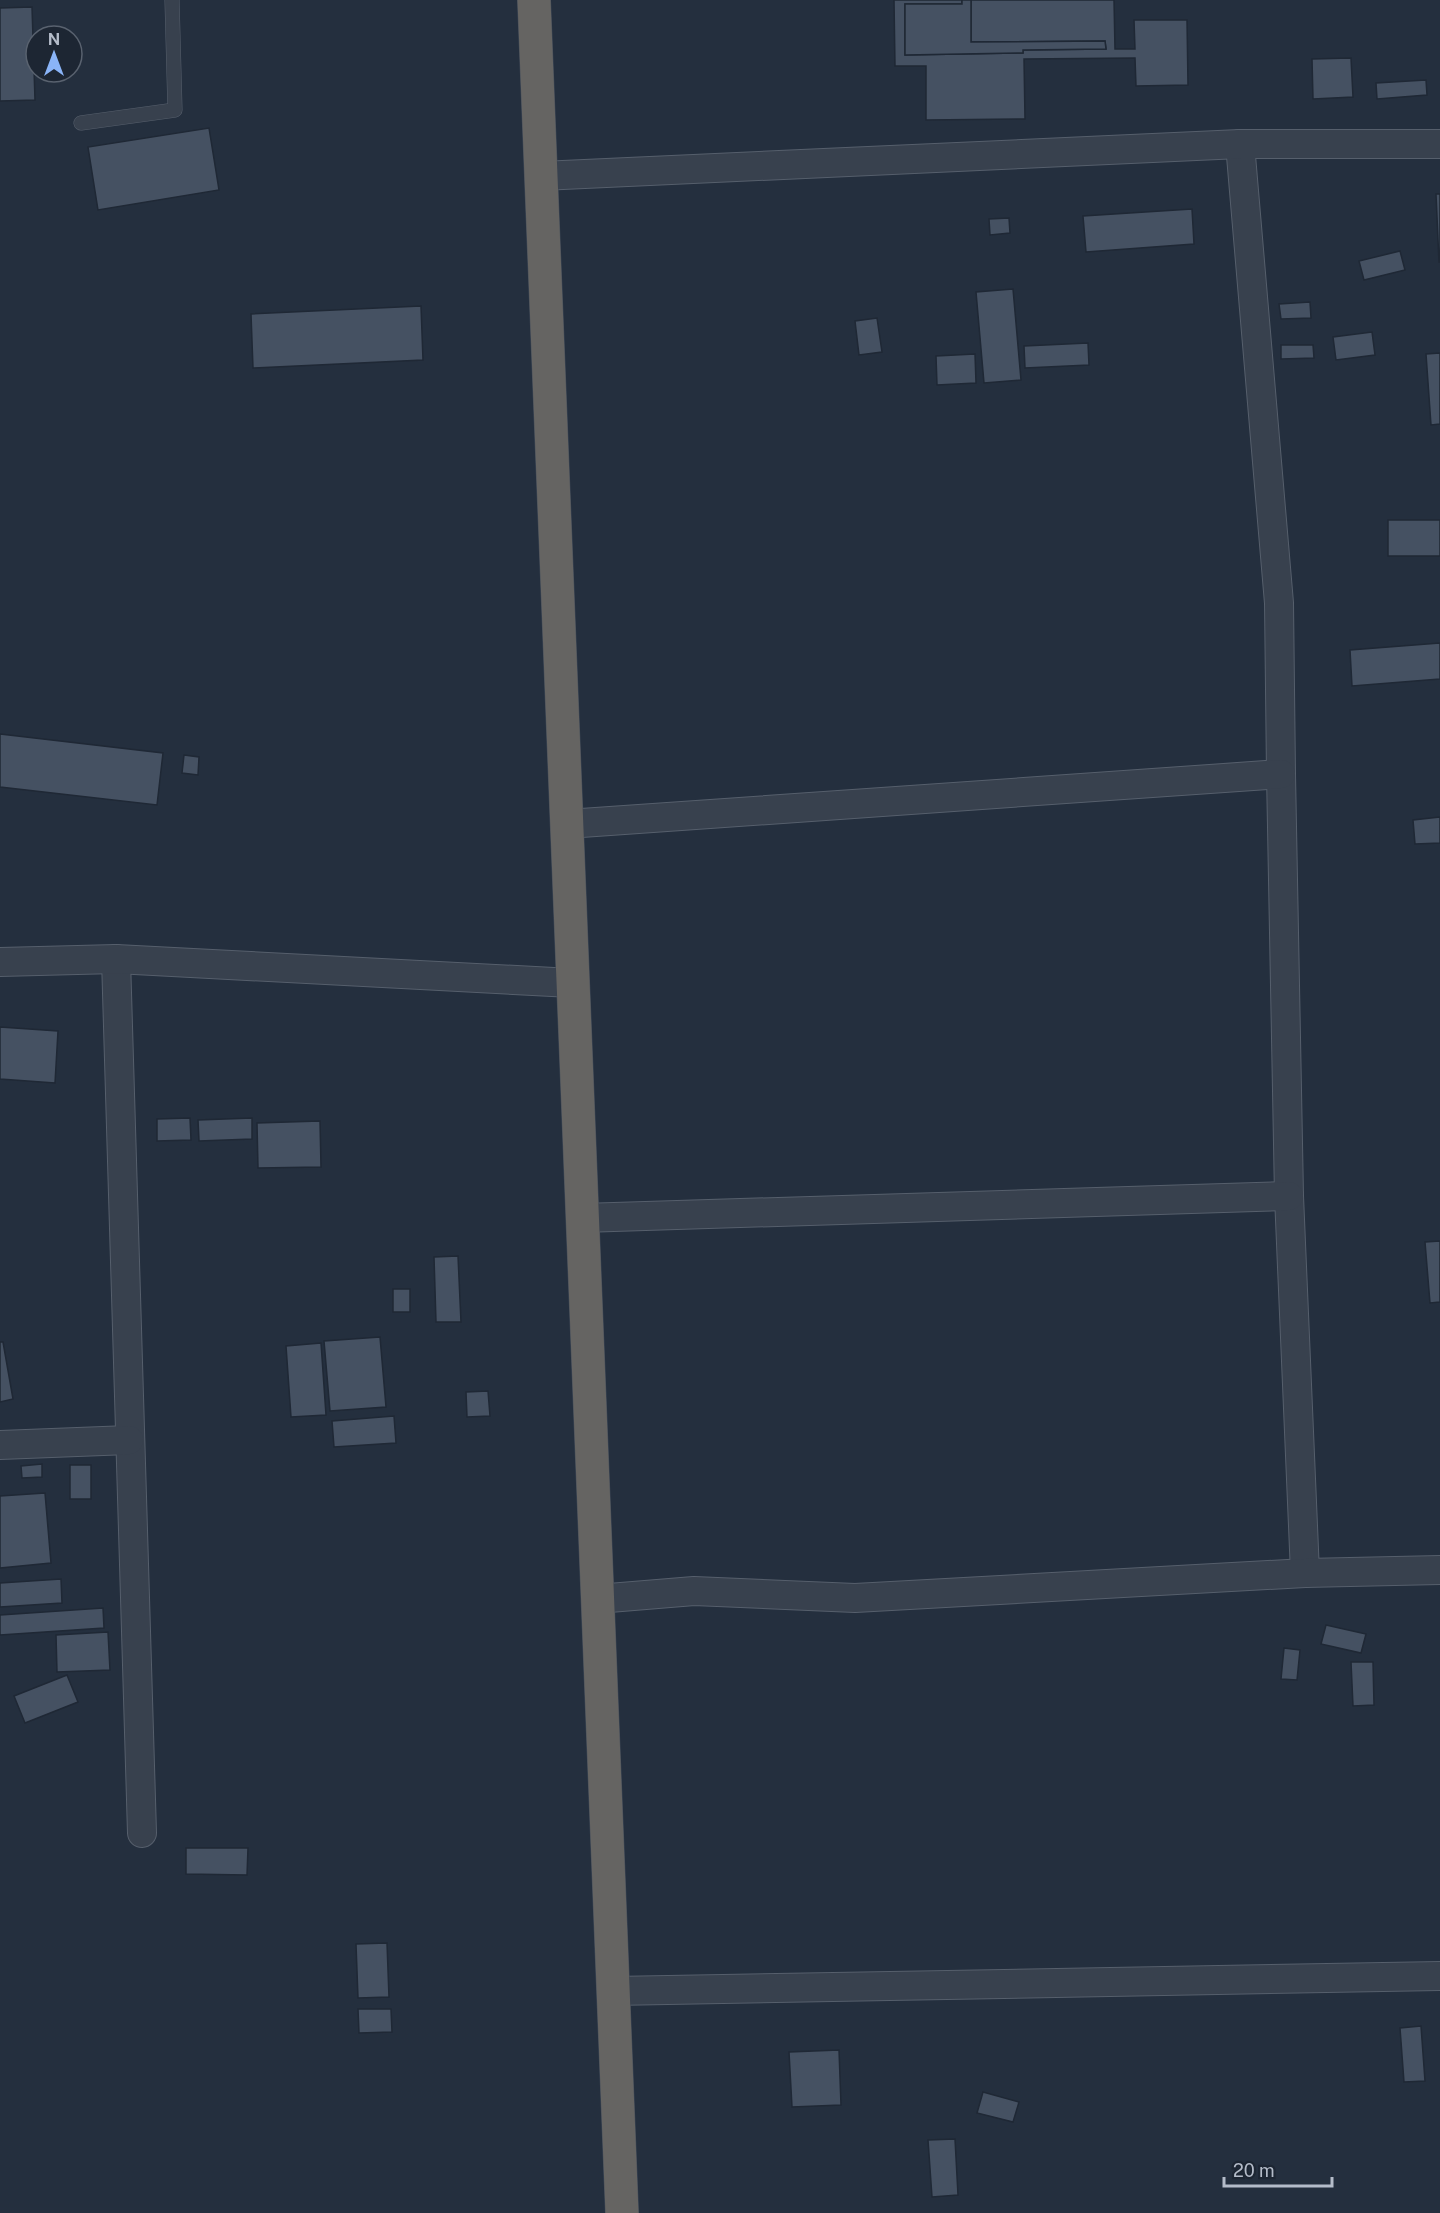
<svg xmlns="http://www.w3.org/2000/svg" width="1440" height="2213" font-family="'Public Sans',sans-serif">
  <rect width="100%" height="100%" fill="#242f3e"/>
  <g fill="#455162" stroke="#1f2835" stroke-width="1.5">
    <path d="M894 0H962V4H905V55L1023 53V50L1106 49 1105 41 971 42V0H1114L1115 49H1135L1134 20H1187L1188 85 1136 86 1135 58 1024 59 1025 119 926 120V66H895Z"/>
    <path d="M962 0H971V42L1105 41 1106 49 1023 50V53L905 55V4H962Z"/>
    <path d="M32 7 35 100 0 101V8Z"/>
    <path d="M1351 58 1353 97 1313 99 1312 59Z"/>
    <path d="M1426 80 1427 95 1377 99 1376 83Z"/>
    <path d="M209 128 219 190 98 210 88 147Z"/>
    <path d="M1436 194H1440V262H1439Z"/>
    <path d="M1192 209 1194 244 1086 252 1083 216Z"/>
    <path d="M1009 218 1010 233 990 235 989 219Z"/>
    <path d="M1400 251 1405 270 1364 280 1359 261Z"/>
    <path d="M1013 289 1021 380 984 383 976 292Z"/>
    <path d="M1310 302 1311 318 1281 319 1279 304Z"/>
    <path d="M421 306 423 360 253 368 251 314Z"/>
    <path d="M877 318 882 352 859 355 855 321Z"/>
    <path d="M1372 332 1375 355 1336 360 1333 337Z"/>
    <path d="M1088 343 1089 365 1025 368 1024 346Z"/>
    <path d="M1281 345H1313L1314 358 1281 359Z"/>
    <path d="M1440 353V424L1431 425 1426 354Z"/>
    <path d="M975 354 976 383 937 385 936 356Z"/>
    <rect x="1388" y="520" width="52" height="36"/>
    <path d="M1440 643V679L1352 686 1350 650Z"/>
    <path d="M0 734 163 753 157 805 0 787Z"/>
    <path d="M184 755 199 757 198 775 182 773Z"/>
    <path d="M1440 817V843L1415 844 1413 820Z"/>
    <path d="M0 1027 58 1031 55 1083 0 1079Z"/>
    <path d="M190 1118 191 1140 157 1141V1119Z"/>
    <path d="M252 1118V1139L199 1141 198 1120Z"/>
    <path d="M320 1121 321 1167 258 1168 257 1123Z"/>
    <path d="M1440 1241V1302L1430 1303 1425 1242Z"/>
    <path d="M458 1256 461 1322H436L434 1257Z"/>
    <rect x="393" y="1289" width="17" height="23"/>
    <path d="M380 1337 386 1407 330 1411 324 1341Z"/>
    <path d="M0 1342H3L13 1399 0 1402Z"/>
    <path d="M321 1343 326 1415 291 1417 286 1346Z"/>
    <path d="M488 1391 490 1416 467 1417 466 1392Z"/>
    <path d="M394 1416 396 1443 334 1447 332 1421Z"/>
    <path d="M42 1464V1477L22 1478 21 1466Z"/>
    <rect x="70" y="1465" width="21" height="34"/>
    <path d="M45 1493 51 1563 0 1568V1496Z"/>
    <path d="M61 1579 62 1603 0 1607V1583Z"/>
    <path d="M103 1608 104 1628 0 1635V1615Z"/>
    <path d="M1326 1625 1366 1634 1361 1653 1321 1644Z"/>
    <path d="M108 1632 110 1670 57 1672 56 1635Z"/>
    <path d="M1284 1648 1300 1650 1297 1680 1281 1679Z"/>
    <path d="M1351 1662H1373L1374 1705 1353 1706Z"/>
    <path d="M67 1675 78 1702 25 1723 14 1696Z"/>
    <path d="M186 1848H248L247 1875 186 1874Z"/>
    <path d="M387 1943 389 1997 358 1998 356 1944Z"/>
    <path d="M358 2009H391L392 2032 359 2033Z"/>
    <path d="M1421 2026 1425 2081 1404 2082 1400 2028Z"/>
    <path d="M839 2050 841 2105 792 2107 789 2052Z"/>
    <path d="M983 2092 1019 2102 1013 2122 977 2113Z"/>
    <path d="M955 2139 958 2195 932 2197 928 2140Z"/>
  </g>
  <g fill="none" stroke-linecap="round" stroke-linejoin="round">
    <defs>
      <path id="service" d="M81 123 175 110 172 0"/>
      <g id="minor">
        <path d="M1240 144 1279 603 1281 774 1289 1196 1305 1573"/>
        <path d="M541 176 1240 144H1440"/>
        <path d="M567 824 1281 774"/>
        <path d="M116 959 142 1833"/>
        <path d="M0 962 116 959 572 983"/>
        <path d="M582 1218 1289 1196"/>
        <path d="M0 1445 129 1440"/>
        <path d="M597 1599 694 1591 855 1598 1305 1573 1440 1570"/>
        <path d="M613 1991 1440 1976"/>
      </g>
      <path id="trunk" d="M534 0 622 2213"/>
    </defs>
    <use href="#service" stroke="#565f6c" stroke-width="15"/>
    <use href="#minor" stroke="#565f6c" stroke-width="30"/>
    <use href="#trunk" stroke="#434c59" stroke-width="34"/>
    <use href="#service" stroke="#38414e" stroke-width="14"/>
    <use href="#minor" stroke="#38414e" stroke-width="28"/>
    <use href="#trunk" stroke="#656462" stroke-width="33"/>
  </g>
  <g transform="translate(54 54)"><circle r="28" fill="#1d2633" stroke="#59626f" stroke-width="1.5"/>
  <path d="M0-4.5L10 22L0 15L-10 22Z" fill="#8ab4f8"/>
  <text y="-9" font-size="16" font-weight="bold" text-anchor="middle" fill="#b4bcc9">N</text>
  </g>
  <path d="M1224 2177v9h108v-9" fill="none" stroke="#b4bcc9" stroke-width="3"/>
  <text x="1233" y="2177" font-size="18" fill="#b4bcc9" stroke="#1d2633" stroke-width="4.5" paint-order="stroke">20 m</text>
</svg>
